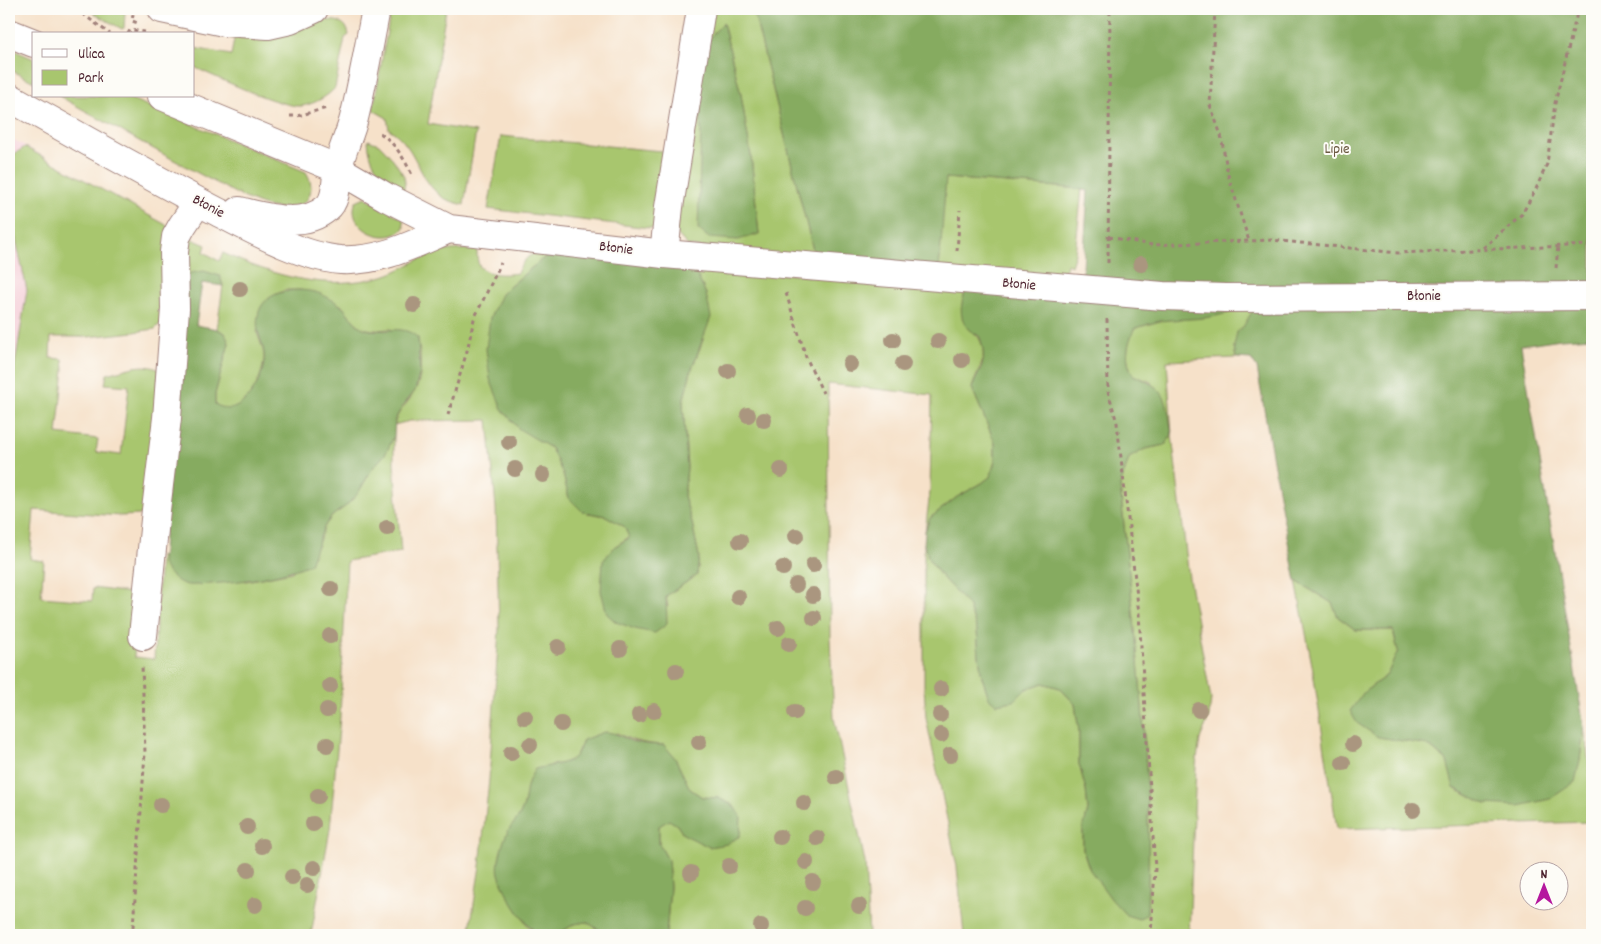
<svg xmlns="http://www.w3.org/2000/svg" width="1601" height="944" font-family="Dekko,sans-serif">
  <rect width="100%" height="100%" fill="#fdfcf7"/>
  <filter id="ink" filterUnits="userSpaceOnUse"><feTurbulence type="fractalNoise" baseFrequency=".02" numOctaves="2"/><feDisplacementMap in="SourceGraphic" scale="10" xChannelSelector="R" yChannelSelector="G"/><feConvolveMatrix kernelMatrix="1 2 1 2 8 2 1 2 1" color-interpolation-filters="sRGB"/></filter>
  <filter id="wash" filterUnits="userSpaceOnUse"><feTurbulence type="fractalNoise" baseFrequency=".0096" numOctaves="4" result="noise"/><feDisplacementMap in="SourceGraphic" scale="20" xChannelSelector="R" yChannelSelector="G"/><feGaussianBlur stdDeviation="1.12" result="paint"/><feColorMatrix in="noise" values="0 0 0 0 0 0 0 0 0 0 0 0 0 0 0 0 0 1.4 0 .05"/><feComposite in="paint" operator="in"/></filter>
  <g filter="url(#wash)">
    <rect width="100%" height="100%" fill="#f6e1c9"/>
    <path fill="#f5cfd9" d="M9 137 52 161 9 557Z"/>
    <g fill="#a8c66e" stroke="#79724c">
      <path d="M86 9H113L125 13 124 28 122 29Z"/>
      <path d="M391 9H446L428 124 476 132 464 205C457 203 448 201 442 197 417 179 418 147 389 129L387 118 373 110Z"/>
      <path d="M709 9H753L816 262 688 246 676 233 699 81 701 130 759 234 751 156 741 95 723 23 703 51Z"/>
      <path d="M320 20C335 21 346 19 349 35L345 38 335 88C327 97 314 104 302 106 282 108 215 77 194 67V48L231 55 235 35Z"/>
      <path d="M9 48 34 59V82L9 69Z"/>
      <path d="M59 96H124L306 172C311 180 313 189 308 198 304 206 286 209 277 208 255 206 227 188 207 178 157 151 108 124 59 96Z"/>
      <path d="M501 136 672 152 658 229 488 209Z"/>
      <path d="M368 140 379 144 393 159 404 176 405 183 404 188 401 190C381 175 370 167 368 140Z"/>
      <path d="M25 147 168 226 162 322 155 329 134 332 88 337H51L50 358 63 359 64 369 57 434 98 439 96 452 121 455 129 386 105 384 107 374C124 370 144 361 159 370L148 506 140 515 121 516 34 510 30 559 44 561 41 597 92 601 93 588 138 594 134 657 154 659 160 556 246 581 292 572 317 547 324 527 332 516 346 506 358 493 372 469 386 452 394 436V464L401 552 347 561 340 717 330 829 311 935H9L12 809 9 786V402L27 290 9 208V161L13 155Z"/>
      <path d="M945 178 1082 189 1075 254 1071 266 1067 264 1066 269 1043 279 939 270Z"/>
      <path d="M365 197 403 219 404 228C387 248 344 228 356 201Z"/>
      <path d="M185 236 206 245 204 252 219 261 223 253C273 276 328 292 383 276 400 271 415 260 432 254 447 249 462 249 477 250 477 253 477 258 478 262 481 276 506 275 517 273 527 253 532 252 554 253L541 260 501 294 537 439 551 448 563 474 569 498 583 512 606 516 625 527 629 537 614 547 668 607 666 596 697 575 699 556 692 523 684 496 687 468 683 402 691 371 703 340 706 294 693 267 974 289 963 320C965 324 967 328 970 330 973 333 977 334 979 338 990 358 977 370 972 388L995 443V460L991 476 982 483 957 497 930 518 925 532 930 492 932 395 828 384 830 639 834 718 865 862 869 935H666L670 887 668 860 659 844V826L668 819 677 825 683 834 741 817 732 805 718 798 702 797 690 789 664 745C647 744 633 742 617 733L579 748C574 763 566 763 551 765L525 799 523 809 516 822 508 832 507 891 517 910 528 926 539 935H469L480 866 489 780 499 629 496 508 488 420 410 421 394 425C397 411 408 404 414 392 424 377 420 355 418 338L390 329 374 330 362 328 354 321 341 305 301 290H285L273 296 257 332C259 339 263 347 264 354 266 372 247 413 225 410 222 409 218 406 215 404V394L229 343 225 333 217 329 223 285 220 276 183 281Z"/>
      <path d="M1256 305 1234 347 1236 358 1167 361 1172 435 1189 578 1211 699 1209 717 1200 739 1196 766 1189 935H964L957 867 926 718 924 686V544L929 559 941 576 968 605 977 630 979 656 982 677 989 698 1014 701 1026 689 1043 683 1060 688 1075 704 1079 731V764L1086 790 1088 810 1083 829V850L1090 870 1139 919 1147 913C1154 770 1134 628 1120 486L1129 458 1145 449 1165 445 1151 382 1133 375C1124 358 1127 347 1133 329L1159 321 1225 314Z"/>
      <path d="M1296 581 1332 603 1338 617 1356 630H1393L1398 651 1387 675 1364 692 1447 761 1455 789 1486 804 1580 760 1584 727 1592 786V822L1337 829 1312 665Z"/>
      <path d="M587 922 607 935H557L574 924Z"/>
    </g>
    <g fill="#86ab61" stroke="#686546">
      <path d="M753 9H1592V290L1082 283 1088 191 1071 188 946 178 939 270 816 262Z"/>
      <path d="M723 23 741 95 751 156 759 234 738 240 709 238 698 229 701 130 699 81 703 51 711 36Z"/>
      <path d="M554 253 693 267 706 294 711 317 691 371 683 402 687 468 684 496 692 523 699 556 697 575 666 596 667 624 655 633 635 629 616 622 607 614 601 591 603 561 614 547 629 538 625 527 606 516 583 512 569 498 563 474 551 448 519 429 502 409 490 379 486 349 490 318 501 294 541 260Z"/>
      <path d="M204 271 220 276 223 286 202 283 196 325 217 329 225 333 229 343 215 394V404C225 410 232 411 242 403 255 392 266 371 264 353 262 339 255 332 258 316 262 289 300 286 321 294 327 297 335 301 340 305 348 311 352 322 361 327 380 337 401 321 418 338L420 372 415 391 403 406 395 419 394 436 386 453 372 469 358 493 346 506 332 516 324 527 310 564C279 577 245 581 211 584 204 584 195 586 188 585 176 583 168 573 162 564L183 281 190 273Z"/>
      <path d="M974 289 1231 311C1210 321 1183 318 1160 321 1151 323 1142 326 1134 329 1127 347 1124 358 1133 375 1170 390 1166 400 1172 435L1165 445 1145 449 1129 458 1120 486C1134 628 1154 770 1147 913L1139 919 1126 915 1112 900 1090 870 1083 850V829L1088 810 1086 790 1079 764V731L1075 704 1060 688 1043 683 1026 689 1014 701 996 704 989 698 982 677 979 656 977 630 968 605 941 576 929 559 924 544 925 532 930 518 957 497 982 483 991 476 995 460V443L972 388C976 376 986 365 983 351 983 348 981 339 979 336 976 334 972 332 969 330 959 319 960 306 965 293Z"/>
      <path d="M1592 301V337L1561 339 1521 345 1584 727 1580 760 1575 782 1550 799 1519 806 1486 804 1454 788 1447 761 1428 745 1378 737 1357 723 1350 711 1364 692 1387 675 1398 651 1393 630H1356L1338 617 1332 603 1296 581 1282 512 1257 368 1251 359 1236 358 1234 347 1237 332 1243 327 1256 305Z"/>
      <path d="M604 732C618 733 620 736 631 741 642 744 653 745 664 745L675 758 690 789 702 797 718 798 733 805 741 817 740 836 727 844 709 847 683 834 677 825 669 820 659 826V844L668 860 670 887 666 935H607L587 922 574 924 557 935H539C522 921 505 895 499 874 496 864 503 842 507 833 512 824 519 819 522 810 526 802 525 792 528 783 529 779 532 774 535 769 545 766 571 764 576 755 579 751 581 745 583 740Z"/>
    </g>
  </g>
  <g filter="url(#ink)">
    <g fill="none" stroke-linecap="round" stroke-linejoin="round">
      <defs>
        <g id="minor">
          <path d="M162 9 224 22 268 25 290 20 314 9"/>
          <path d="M9 33 34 43"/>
          <path d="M162 96 338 169 386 197 449 229 664 254 1163 296 1225 298 1592 296"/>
          <path d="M9 97C78 136 147 175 218 212 253 230 302 257 341 260 380 262 414 244 449 229"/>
          <path d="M239 211C266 217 303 229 327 208 338 199 335 181 338 169 341 151 350 135 354 118 363 82 369 45 376 9"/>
          <path d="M664 254 669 207 701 9"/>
          <path d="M143 636 156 510 167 418 175 309 174 252 176 237 182 226 198 202"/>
        </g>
      </defs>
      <use href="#minor" stroke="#a0807a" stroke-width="30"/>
      <g stroke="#a0807a" stroke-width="3" stroke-dasharray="4 4" stroke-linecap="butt">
        <path d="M76 9 110 34"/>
        <path d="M1215 9 1210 105 1221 135 1228 175 1249 241"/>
        <path d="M133 14 132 21 138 23"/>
        <path d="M128 34 130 30 145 32"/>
        <path d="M290 116H297L327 108"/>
        <path d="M380 133C396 144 405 160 413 177"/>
        <path d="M1109 237 1152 245 1272 240 1398 253 1592 245"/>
        <path d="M1483 248 1522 214 1536 189 1547 164 1555 103 1578 9"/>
        <path d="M957 251 960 210"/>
        <path d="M1108 263 1110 9"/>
        <path d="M1556 268 1558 246"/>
        <path d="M786 293 806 357 823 393"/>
        <path d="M1107 319 1108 391 1117 423 1139 614 1155 869 1151 935"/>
        <path d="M448 415 467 351 474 319 501 263"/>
        <path d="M131 935 133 927 145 753 142 665"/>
      </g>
      <use href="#minor" stroke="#fff" stroke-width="28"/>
    </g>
    <g fill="#aa967f">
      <circle cx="1141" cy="264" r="8"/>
      <circle cx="240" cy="289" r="8"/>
      <circle cx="414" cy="305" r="8"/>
      <circle cx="893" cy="340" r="8"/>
      <circle cx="938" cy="341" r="8"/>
      <circle cx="962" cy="360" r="8"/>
      <circle cx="850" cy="364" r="8"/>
      <circle cx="903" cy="364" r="8"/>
      <circle cx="728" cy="371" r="8"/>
      <circle cx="748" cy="415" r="8"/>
      <circle cx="764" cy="420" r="8"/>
      <circle cx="509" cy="442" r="8"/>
      <circle cx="515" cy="469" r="8"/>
      <circle cx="781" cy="470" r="8"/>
      <circle cx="543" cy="475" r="8"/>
      <circle cx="387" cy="528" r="8"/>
      <circle cx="796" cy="536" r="8"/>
      <circle cx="740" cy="541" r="8"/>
      <circle cx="813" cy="565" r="8"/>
      <circle cx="783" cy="568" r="8"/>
      <circle cx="796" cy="585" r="8"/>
      <circle cx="331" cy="589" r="8"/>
      <circle cx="813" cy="595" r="8"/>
      <circle cx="738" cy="597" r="8"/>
      <circle cx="814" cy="618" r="8"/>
      <circle cx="778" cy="628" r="8"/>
      <circle cx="330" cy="636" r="8"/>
      <circle cx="789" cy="644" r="8"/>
      <circle cx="558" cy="647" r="8"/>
      <circle cx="620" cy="649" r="8"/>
      <circle cx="676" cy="671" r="8"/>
      <circle cx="330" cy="686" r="8"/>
      <circle cx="941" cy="689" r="8"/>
      <circle cx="327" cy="710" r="8"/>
      <circle cx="1199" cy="710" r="8"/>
      <circle cx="654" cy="711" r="8"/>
      <circle cx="795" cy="712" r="8"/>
      <circle cx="639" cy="715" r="8"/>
      <circle cx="940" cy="715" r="8"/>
      <circle cx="525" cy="717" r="8"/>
      <circle cx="561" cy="724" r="8"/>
      <circle cx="941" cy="735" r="8"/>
      <circle cx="699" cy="742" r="8"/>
      <circle cx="1353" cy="744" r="8"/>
      <circle cx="327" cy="745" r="8"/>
      <circle cx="530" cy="745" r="8"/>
      <circle cx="511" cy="753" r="8"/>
      <circle cx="950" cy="755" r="8"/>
      <circle cx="1343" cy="763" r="8"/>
      <circle cx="836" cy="777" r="8"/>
      <circle cx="318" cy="796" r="8"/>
      <circle cx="804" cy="803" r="8"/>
      <circle cx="161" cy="805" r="8"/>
      <circle cx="1413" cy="810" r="8"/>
      <circle cx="313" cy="824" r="8"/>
      <circle cx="247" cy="827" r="8"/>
      <circle cx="780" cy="837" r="8"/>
      <circle cx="817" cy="838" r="8"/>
      <circle cx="262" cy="846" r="8"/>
      <circle cx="806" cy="862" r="8"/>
      <circle cx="729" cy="866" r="8"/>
      <circle cx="314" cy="868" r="8"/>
      <circle cx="248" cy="870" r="8"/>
      <circle cx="691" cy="873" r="8"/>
      <circle cx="292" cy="877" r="8"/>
      <circle cx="813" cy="882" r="8"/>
      <circle cx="307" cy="885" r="8"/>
      <circle cx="255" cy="905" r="8"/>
      <circle cx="859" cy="906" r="8"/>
      <circle cx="805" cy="908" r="8"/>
      <circle cx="761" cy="926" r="8"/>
    </g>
  </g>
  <g text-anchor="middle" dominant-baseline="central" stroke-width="4" stroke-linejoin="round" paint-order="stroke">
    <g font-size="15" fill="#6b5942" stroke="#fdfcf7">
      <text x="1337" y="150">Lipie</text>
    </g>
    <g font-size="15" fill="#4a1f2b" stroke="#fdfcf7">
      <text transform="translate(208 207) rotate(28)">Błonie</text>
      <text transform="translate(616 249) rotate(7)">Błonie</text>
      <text transform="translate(1019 285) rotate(5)">Błonie</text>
      <text x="1424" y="297">Błonie</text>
    </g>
  </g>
  <rect width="1601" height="944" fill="none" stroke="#fdfcf7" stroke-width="30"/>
  <rect x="32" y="32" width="162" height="65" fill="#fdfcf7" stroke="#b5a4a5"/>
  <rect x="42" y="49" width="25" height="8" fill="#ffffff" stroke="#b5a4a5"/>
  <text x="78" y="58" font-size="15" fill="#4a1f2b">Ulica</text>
  <rect x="42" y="70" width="25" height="15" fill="#a8c66e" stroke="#b5a4a5"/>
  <text x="78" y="82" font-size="15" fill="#4a1f2b">Park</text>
  <g transform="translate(1544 886)"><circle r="24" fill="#fdfcf7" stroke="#b5a4a5"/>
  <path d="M0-4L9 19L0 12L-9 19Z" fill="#b5179e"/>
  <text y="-8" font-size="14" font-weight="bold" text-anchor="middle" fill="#4a1f2b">N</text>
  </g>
</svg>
